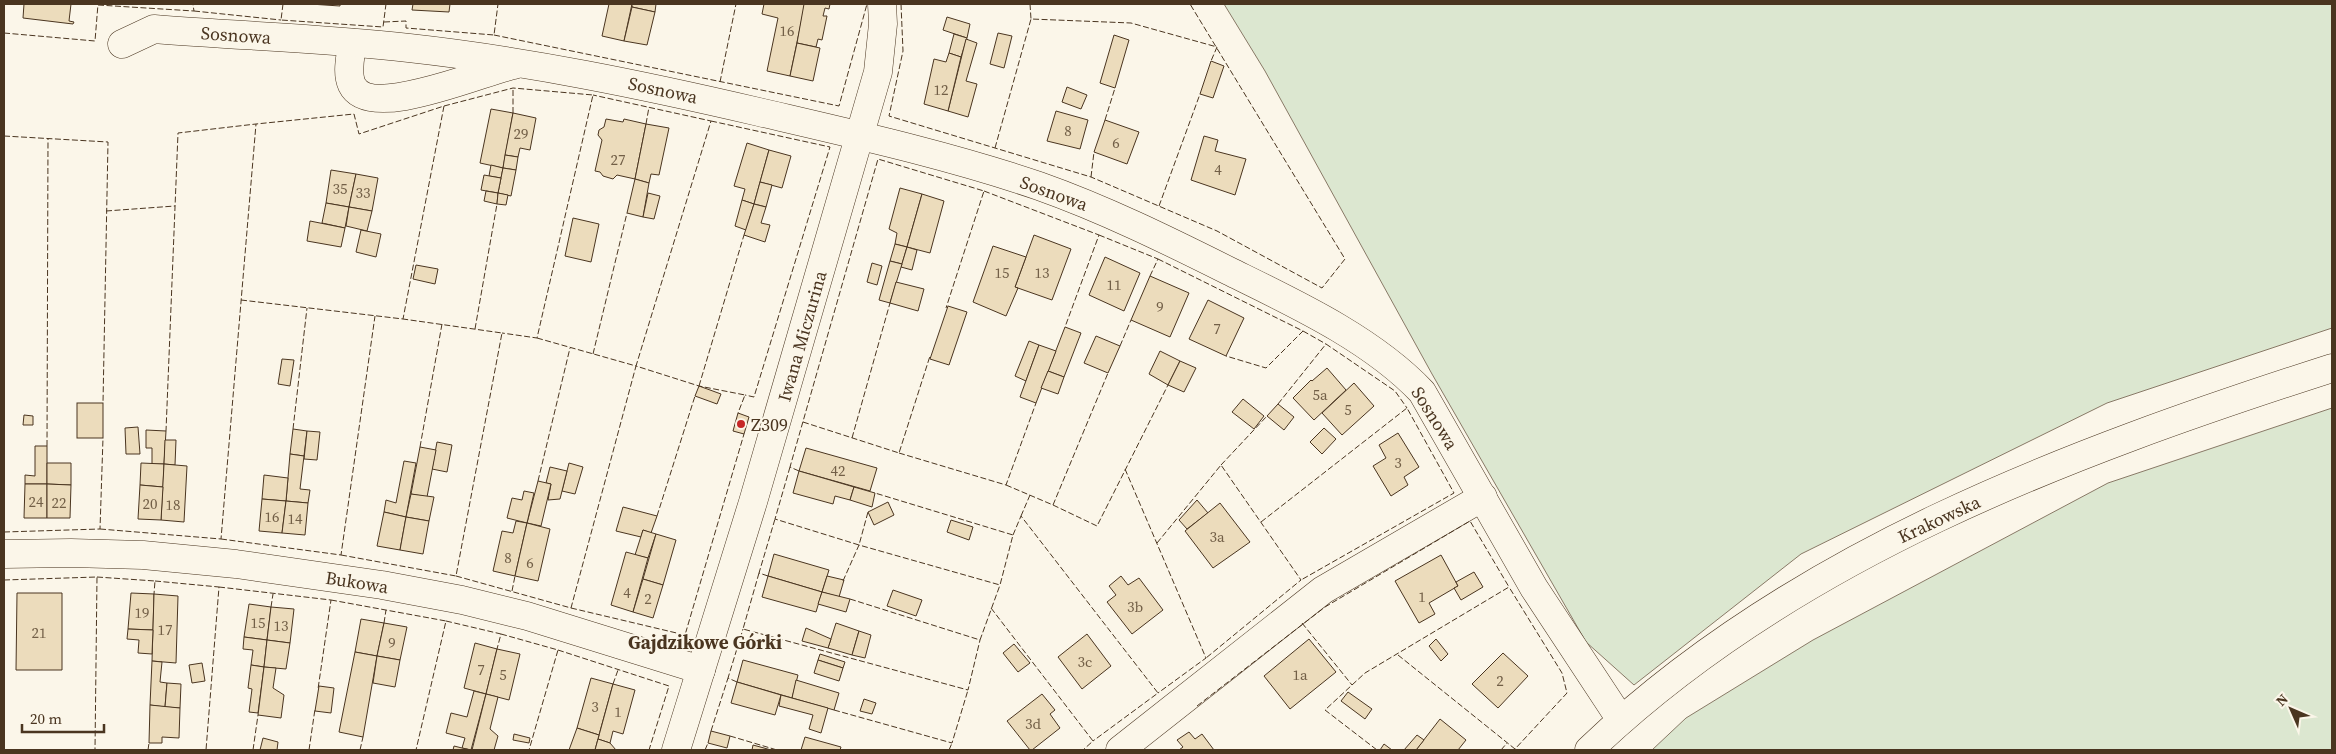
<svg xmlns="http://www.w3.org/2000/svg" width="2336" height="754" font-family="'Source Serif 4',serif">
  <rect width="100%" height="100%" fill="#fbf6e9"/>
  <g fill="#dce7d0" stroke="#887966">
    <path d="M1224 4H2332V328L2107 403 1801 554 1634 685 1586 642 1432 374 1265 71Z"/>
    <path d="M2332 408V750H1652L1686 718 1813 640 2108 483Z"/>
  </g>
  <g fill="#ecdcbc" stroke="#4a3520">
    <path d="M24 4H71L69 21 74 22 73 24 23 18Z"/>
    <path d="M310 4H340V6Z"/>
    <path d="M413 4H450L449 12 412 10Z"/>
    <path d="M609 4H632L624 41 602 36Z"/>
    <path d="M632 4H656L655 12 632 7Z"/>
    <path d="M764 4H805L790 76 767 71 778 18 762 14Z"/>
    <path d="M804 4H830L829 9 825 8 823 16H827L822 40 818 39 816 47 797 43Z"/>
    <path d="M632 7 655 12 647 45 624 41Z"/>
    <path d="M947 17 970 24 967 38 943 30Z"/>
    <path d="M998 33 1012 36 1004 68 990 64Z"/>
    <path d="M954 34 967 38 961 57 949 53Z"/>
    <path d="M1114 35 1129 40 1115 88 1100 83Z"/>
    <path d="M966 39 977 43 966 81 977 84 968 117 948 111Z"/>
    <path d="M797 43 820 48 813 81 790 76Z"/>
    <path d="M949 53 961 57 948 111 924 104 934 59 946 62Z"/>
    <path d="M1211 61 1224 66 1213 98 1200 94Z"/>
    <path d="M1067 87 1087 95 1081 109 1062 102Z"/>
    <path d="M491 109 513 113 503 168 480 163Z"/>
    <path d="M1056 111 1088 120 1080 149 1047 141Z"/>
    <path d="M513 113 536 118 530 150 520 148 518 157 505 155Z"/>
    <path d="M606 119 623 122 624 119 646 124 635 179 617 175 613 179 603 176 600 172 595 171 602 140 598 135 599 130 604 127Z"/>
    <path d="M1105 120 1139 132 1127 164 1094 152Z"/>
    <path d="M646 124 669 128 659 175 651 174 649 183 635 179Z"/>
    <path d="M1204 136 1218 140 1215 151 1246 159 1235 195 1191 180Z"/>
    <path d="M747 143 769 150 754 204 742 200 745 189 734 186Z"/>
    <path d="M769 150 791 156 782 188 760 182Z"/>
    <path d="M505 155 518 157 516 170 503 168Z"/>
    <path d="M491 165 503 168 501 178 489 176Z"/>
    <path d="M503 168 516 170 511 196 498 193Z"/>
    <path d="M331 170 356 174 349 207 326 203Z"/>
    <path d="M356 174 378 178 372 211 349 207Z"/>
    <path d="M484 175 501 178 498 193 481 190Z"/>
    <path d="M635 179 649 183 643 217 627 213Z"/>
    <path d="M760 182 772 185 766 207 754 204Z"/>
    <path d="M900 188 922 194 907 247 895 244 897 233 889 229Z"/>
    <path d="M486 191 498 193 497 204 484 201Z"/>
    <path d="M498 193 508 195 506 205 497 204Z"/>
    <path d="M648 193 660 196 654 219 643 217Z"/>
    <path d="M922 194 944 201 930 253 907 247Z"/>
    <path d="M742 200 754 204 746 230 735 226Z"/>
    <path d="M326 203 349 207 345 228 322 223Z"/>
    <path d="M754 204 766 207 761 223 770 225 765 242 744 235Z"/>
    <path d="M349 207 372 211 367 231 346 226Z"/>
    <path d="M573 218 599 224 591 262 565 256Z"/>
    <path d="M310 221 345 228 341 247 307 241Z"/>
    <path d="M361 230 381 234 376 257 356 252Z"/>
    <path d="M1034 235 1071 249 1052 300 1015 287Z"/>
    <path d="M895 244 907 247 902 264 890 261Z"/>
    <path d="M993 246 1026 257 1015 287 1018 288 1006 316 973 302Z"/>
    <path d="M907 247 917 250 912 270 901 267Z"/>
    <path d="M1105 257 1140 273 1124 311 1089 295Z"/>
    <path d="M890 261 902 264 890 303 879 300Z"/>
    <path d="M872 263 882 266 877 285 867 282Z"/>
    <path d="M416 265 438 269 435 284 413 279Z"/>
    <path d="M1150 276 1189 293 1170 337 1131 320Z"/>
    <path d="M896 282 924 289 918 311 890 303Z"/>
    <path d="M1208 300 1244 318 1226 356 1189 339Z"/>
    <path d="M948 306 967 312 949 365 930 359Z"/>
    <path d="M1065 327 1081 333 1064 377 1048 371Z"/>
    <path d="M1096 336 1120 346 1108 373 1084 363Z"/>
    <path d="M1029 341 1039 345 1026 381 1015 376Z"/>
    <path d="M1039 345 1056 351 1036 403 1020 397Z"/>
    <path d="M1160 351 1180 361 1168 385 1149 374Z"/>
    <path d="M282 359 294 360 290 386 278 384Z"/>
    <path d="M1180 361 1196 368 1184 392 1168 385Z"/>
    <path d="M1327 368 1346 390 1314 420 1293 398 1311 380 1312 381Z"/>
    <path d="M1048 371 1064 377 1058 394 1041 388Z"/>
    <path d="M1354 383 1374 406 1342 435 1322 413Z"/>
    <path d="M699 386 721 394 717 404 695 396Z"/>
    <path d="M1243 399 1264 416 1254 429 1232 412Z"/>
    <rect x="77" y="403" width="26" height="35"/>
    <path d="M1278 404 1294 417 1284 430 1267 416Z"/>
    <path d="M738 413 749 417 744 434 733 431Z"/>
    <path d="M24 415 33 416V425H23Z"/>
    <path d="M138 427 140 454H126L125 428Z"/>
    <path d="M1324 428 1336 439 1322 454 1310 442Z"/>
    <path d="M293 429 307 431 304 456 290 454Z"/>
    <path d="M146 430 166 431 164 464H152V448H146Z"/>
    <path d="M307 431 320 432 317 460 304 459Z"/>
    <path d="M1398 433 1419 467 1404 477 1408 485 1391 496 1373 466 1386 458 1379 445Z"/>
    <path d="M165 440H176L175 465 164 464Z"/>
    <path d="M437 442 452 445 447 472 432 469Z"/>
    <path d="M35 446H47V484H25V475L35 476Z"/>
    <path d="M420 447 436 450 427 497 411 494Z"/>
    <path d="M806 448 877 468 870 491 799 471Z"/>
    <path d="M290 454 304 456 300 489 310 490 308 503 286 501Z"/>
    <path d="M404 461 416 463 406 517 384 512 386 500 396 503Z"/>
    <path d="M47 463H71V485L47 484Z"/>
    <path d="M141 463 164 464 163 487 140 485Z"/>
    <path d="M569 463 583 467 575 494 562 491Z"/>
    <path d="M164 464 187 466 184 522 161 520Z"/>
    <path d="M550 467 567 471 560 499 548 500 551 484 546 483Z"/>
    <path d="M799 471 854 487 850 500 835 496 833 504 793 493Z"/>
    <path d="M264 475 288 478 286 501 262 499Z"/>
    <path d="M538 481 551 484 541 526 527 523Z"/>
    <path d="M25 484H47V518H24Z"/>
    <path d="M47 484 71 485 70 518H47Z"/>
    <path d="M140 485 163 487 161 520 138 519Z"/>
    <path d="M854 487 875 493 872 507 850 500Z"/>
    <path d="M524 491 534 493 527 523 507 518 512 498 522 500Z"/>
    <path d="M411 494 434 497 429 521 406 517Z"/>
    <path d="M262 499 286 501 282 533 259 531Z"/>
    <path d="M1197 500 1208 513 1187 529 1179 520Z"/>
    <path d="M286 501 308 503 305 535 282 533Z"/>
    <path d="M888 502 894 515 874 525 868 512Z"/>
    <path d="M1220 503 1250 542 1213 568 1185 531Z"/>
    <path d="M623 507 657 516 651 533 643 530 641 537 616 531Z"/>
    <path d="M384 512 406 517 400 550 377 546Z"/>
    <path d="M406 517 429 521 423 554 400 550Z"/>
    <path d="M951 520 973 527 969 540 947 532Z"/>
    <path d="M516 521 527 523 515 576 493 571 502 531 513 533Z"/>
    <path d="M527 523 550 529 538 581 515 576Z"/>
    <path d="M643 530 656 534 648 558 635 555Z"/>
    <path d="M656 534 676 540 663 585 643 579Z"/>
    <path d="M626 552 648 558 633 612 611 605Z"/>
    <path d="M774 554 829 570 822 592 768 576Z"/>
    <path d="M1441 555 1458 586 1429 603 1435 614 1419 623 1395 581Z"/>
    <path d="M1474 572 1483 587 1461 600 1454 588 1458 586 1456 582Z"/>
    <path d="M768 576 822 592 816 612 762 597Z"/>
    <path d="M827 576 844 580 839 597 822 592Z"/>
    <path d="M1121 576 1128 585 1139 578 1163 610 1132 634 1107 602 1116 595 1109 586Z"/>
    <path d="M643 579 663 585 653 618 633 612Z"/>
    <path d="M893 590 922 600 916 616 887 606Z"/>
    <path d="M822 592 850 599 846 612 818 604Z"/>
    <path d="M17 593H62V670H16Z"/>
    <path d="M131 593 154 594 153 630 128 629Z"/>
    <path d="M154 594 178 596 176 663 152 661Z"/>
    <path d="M249 604 271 607 267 640 244 637Z"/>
    <path d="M271 607 294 609 290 643 267 640Z"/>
    <path d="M361 619 384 623 377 656 355 652Z"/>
    <path d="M384 623 407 627 400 660 377 656Z"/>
    <path d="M836 623 859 631 852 655 828 648Z"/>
    <path d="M806 628 831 639 828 648 802 641Z"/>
    <path d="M128 629 153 630 152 654 138 653 139 640 127 639Z"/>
    <path d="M859 631 871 635 865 658 852 655Z"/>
    <path d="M1087 634 1111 666 1082 689 1058 657Z"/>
    <path d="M244 637 267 640 264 667 251 665 253 650 243 649Z"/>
    <path d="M1309 639 1336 672 1290 709 1264 676Z"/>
    <path d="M1436 639 1448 654 1441 661 1429 646Z"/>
    <path d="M267 640 290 643 286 669 264 667Z"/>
    <path d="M475 643 497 649 486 694 464 688Z"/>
    <path d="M1014 644 1030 663 1018 672 1003 653Z"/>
    <path d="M497 649 520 654 509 700 486 694Z"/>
    <path d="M355 652 377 656 363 737 339 732Z"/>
    <path d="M1503 653 1528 676 1498 708 1472 684Z"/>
    <path d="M820 654 845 662 843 668 818 660Z"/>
    <path d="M377 656 400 660 395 687 373 683Z"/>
    <path d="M743 660 798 675 792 698 737 682Z"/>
    <path d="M818 660 843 668 839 681 814 673Z"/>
    <path d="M152 661 162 662 160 682 167 683 165 707 150 705Z"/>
    <path d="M202 663 205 681 192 683 189 665Z"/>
    <path d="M251 665 264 667 258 713 249 712 252 689 248 688Z"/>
    <path d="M264 667 276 668 273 688 284 695 281 718 258 715Z"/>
    <path d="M591 678 613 684 599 735 577 728Z"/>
    <path d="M796 680 839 693 834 710 792 698Z"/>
    <path d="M737 682 781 695 775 715 731 703Z"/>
    <path d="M167 683 181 684 180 708 165 707Z"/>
    <path d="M613 684 635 690 623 734 613 731 610 743 598 739Z"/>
    <path d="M319 686 334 688 331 713 315 711Z"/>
    <path d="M474 691 486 694 471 750 462 748 465 738 446 733 451 713 467 717Z"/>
    <path d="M1348 692 1372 709 1365 719 1341 701Z"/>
    <path d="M486 694 498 697 490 729 498 736 494 750H472Z"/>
    <path d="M1042 694 1055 710 1050 714 1060 728 1032 750H1030L1007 721Z"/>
    <path d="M781 695 828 708 821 733 809 729 813 715 779 706Z"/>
    <path d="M864 699 876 703 872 714 860 711Z"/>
    <path d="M150 705 180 708 179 738 162 737V743H149Z"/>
    <path d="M1440 719 1466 740 1458 750H1416Z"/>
    <path d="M577 728 599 735 595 750H569Z"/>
    <path d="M711 731 730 736 727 748 708 743Z"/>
    <path d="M1189 732 1195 739 1202 734 1214 750H1179L1183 747 1177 740Z"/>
    <path d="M514 734 530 738 529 743 513 740Z"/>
    <path d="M1417 735 1424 740 1416 750H1404Z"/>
    <path d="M805 737 841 747 840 750H801Z"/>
    <path d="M263 738 278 742 277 750H260Z"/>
    <path d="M598 739 610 743 616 750H595Z"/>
    <path d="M1384 744 1392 750H1380Z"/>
    <path d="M753 745 764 748 771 750H752Z"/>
    <path d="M454 746 462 748 471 750H453Z"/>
  </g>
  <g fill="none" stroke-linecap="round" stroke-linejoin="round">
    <defs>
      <g id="minor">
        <path d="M352 43C351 56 346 72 352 85 370 122 486 70 514 65"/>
        <path d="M122 44 154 29C239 36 324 38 409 48 527 61 643 85 759 112 853 134 948 155 1039 186 1104 209 1167 240 1229 271 1294 303 1372 339 1422 392L1534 588 1621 720"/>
        <path d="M4 554 71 553 143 555 236 564 382 585 462 600 527 616 701 670"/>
        <path d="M676 750 753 502 878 72 883 24 882 4"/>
        <path d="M1120 750 1323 590 1483 497"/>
      </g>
      <path id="major" d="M1589 750C1793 555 2068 453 2332 368"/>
    </defs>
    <use href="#minor" stroke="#4a3520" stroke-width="29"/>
    <use href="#major" stroke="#4a3520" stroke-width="29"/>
    <use href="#minor" stroke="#fbf6e9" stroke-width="28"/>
    <use href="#major" stroke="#fbf6e9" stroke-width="28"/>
    <g stroke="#4a3520" stroke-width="1" stroke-dasharray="6 2.5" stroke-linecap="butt">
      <path d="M283 4 281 20 383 27 386 4"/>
      <path d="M901 4 903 51 889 116 1091 177 1217 231 1322 288 1345 259 1190 4"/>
      <path d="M1030 4 1031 19"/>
      <path d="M98 5 194 11 193 5"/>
      <path d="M194 11 281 20"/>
      <path d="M384 22 406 21V28L494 35 498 4"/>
      <path d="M4 33 95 41 98 4"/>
      <path d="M494 35 839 106 867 4"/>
      <path d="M720 82 736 4"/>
      <path d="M444 106 513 88 593 95 537 338 502 333"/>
      <path d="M513 113V88"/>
      <path d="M1105 120 1115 88"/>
      <path d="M711 121 830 147 754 397 745 395"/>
      <path d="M646 124 649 107"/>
      <path d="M4 136 108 142 103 403"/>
      <path d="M995 148 1031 19 1131 23 1217 47 1211 61"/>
      <path d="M1091 177 1094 152"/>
      <path d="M984 191 1099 235 1065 327"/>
      <path d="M1159 206 1200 94"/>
      <path d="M106 211 175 206"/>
      <path d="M1099 235 1158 259 1150 276"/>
      <path d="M1158 259 1303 331 1266 368 1226 356"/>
      <path d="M241 300 403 319 444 106 359 134 354 114 256 124"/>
      <path d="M475 329 497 204"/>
      <path d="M1303 331 1326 344"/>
      <path d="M537 338 636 366 711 121 593 95"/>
      <path d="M1120 346 1131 320"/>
      <path d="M593 354 627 213"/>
      <path d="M699 386 744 235"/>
      <path d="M1278 404 1326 344 1395 391 1407 408"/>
      <path d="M803 422 899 453 930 356"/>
      <path d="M293 429 307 308"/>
      <path d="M852 438 890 303"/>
      <path d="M47 446 48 139"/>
      <path d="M420 447 442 324"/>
      <path d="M899 453 1006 485 1036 403"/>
      <path d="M1221 465 1267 416"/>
      <path d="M790 467 775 519 859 545 868 512"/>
      <path d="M1125 469 1206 658 1158 693"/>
      <path d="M799 471 790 467 878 159 984 191 946 308"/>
      <path d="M538 481 570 348"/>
      <path d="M1006 485 1053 505 1108 373"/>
      <path d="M1053 505 1097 526 1168 385"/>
      <path d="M657 516 695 396"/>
      <path d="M1021 516 1030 495"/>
      <path d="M1261 522 1407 408 1454 493 1301 580"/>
      <path d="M100 529 221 539 256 124 178 133 166 431"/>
      <path d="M4 532 100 529 103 438"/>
      <path d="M1013 535 1021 516 1158 693 1093 741"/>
      <path d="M221 539 341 555 375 316"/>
      <path d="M1157 543 1221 465 1301 580 1206 658"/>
      <path d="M341 555 456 576 502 333 403 319"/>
      <path d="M759 573 743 629 968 690 980 640"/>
      <path d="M456 576 571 608 636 366 699 386 745 395 738 413"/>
      <path d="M768 576 759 573 775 519"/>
      <path d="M97 577 155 581 154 594"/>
      <path d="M4 580 97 577 95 750"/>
      <path d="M155 581 219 587 206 750"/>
      <path d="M843 581 859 545 1000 585 1013 535 875 493"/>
      <path d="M219 587 331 600 318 689"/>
      <path d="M512 591 515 576"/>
      <path d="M850 599 980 640 1000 585"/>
      <path d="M331 600 446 621 416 750"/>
      <path d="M271 607 273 594"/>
      <path d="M571 608 685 635 744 434"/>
      <path d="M991 608 1093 741 1083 750"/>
      <path d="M446 621 501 634 497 649"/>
      <path d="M384 623 386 610"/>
      <path d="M1302 623 1352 685"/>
      <path d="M501 634 558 650 529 750"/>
      <path d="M558 650 669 686 649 750"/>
      <path d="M1398 655 1515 749 1567 693 1562 673 1509 587"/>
      <path d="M737 682 728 678 743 629"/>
      <path d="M613 684 618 670"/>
      <path d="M1197 706 1325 607 1470 521 1509 587 1365 673 1325 710 1377 750"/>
      <path d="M834 710 952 743 968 690"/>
      <path d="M711 731 728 678"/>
      <path d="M730 736 777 750"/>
      <path d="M148 750 149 743"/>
      <path d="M253 750 258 715"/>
      <path d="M309 750 315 709"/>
      <path d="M360 750 363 737"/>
      <path d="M705 750 708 743"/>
      <path d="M949 750 952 743"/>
      <path d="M1501 750 1507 743"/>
    </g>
  </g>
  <circle fill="#c62828" stroke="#fbf6e9" stroke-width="2" cx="741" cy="424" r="5"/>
  <g text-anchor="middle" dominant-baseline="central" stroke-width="4" stroke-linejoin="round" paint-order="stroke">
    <g font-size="15" fill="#725f47">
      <text x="787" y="30">16</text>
      <text x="941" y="89">12</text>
      <text x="1068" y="130">8</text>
      <text x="521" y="133">29</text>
      <text x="1116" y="142">6</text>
      <text x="618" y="159">27</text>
      <text x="1218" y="169">4</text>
      <text x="340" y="188">35</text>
      <text x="363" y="192">33</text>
      <text x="1002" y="272">15</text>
      <text x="1042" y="272">13</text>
      <text x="1114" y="284">11</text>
      <text x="1160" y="306">9</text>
      <text x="1217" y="328">7</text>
      <text x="1320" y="394">5a</text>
      <text x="1348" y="409">5</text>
      <text x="1398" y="462">3</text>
      <text x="838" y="470">42</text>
      <text x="36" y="501">24</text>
      <text x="59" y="502">22</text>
      <text x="150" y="503">20</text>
      <text x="173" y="504">18</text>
      <text x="272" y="516">16</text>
      <text x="295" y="518">14</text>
      <text x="1217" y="536">3a</text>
      <text x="508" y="557">8</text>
      <text x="530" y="562">6</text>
      <text x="627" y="592">4</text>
      <text x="1422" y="596">1</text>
      <text x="648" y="598">2</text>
      <text x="1135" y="606">3b</text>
      <text x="142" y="612">19</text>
      <text x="258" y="622">15</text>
      <text x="281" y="625">13</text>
      <text x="165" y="629">17</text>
      <text x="39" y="632">21</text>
      <text x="392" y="642">9</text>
      <text x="1085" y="661">3c</text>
      <text x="481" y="669">7</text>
      <text x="503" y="674">5</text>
      <text x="1300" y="674">1a</text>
      <text x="1500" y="680">2</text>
      <text x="595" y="706">3</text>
      <text x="618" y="711">1</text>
      <text x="1033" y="723">3d</text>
    </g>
    <g font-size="18" fill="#4a3520" stroke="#fbf6e9">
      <text transform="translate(236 35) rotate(4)">Sosnowa</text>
      <text transform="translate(663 90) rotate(12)">Sosnowa</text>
      <text transform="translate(1054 193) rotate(20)">Sosnowa</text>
      <text transform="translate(802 336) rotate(-74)">Iwana Miczurina</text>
      <text transform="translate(1435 418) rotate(58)">Sosnowa</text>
      <text transform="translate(1939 519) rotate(-25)">Krakowska</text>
      <text transform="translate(357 582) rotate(9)">Bukowa</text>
    </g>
    <g font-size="18" fill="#4a3520" stroke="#fbf6e9" text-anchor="start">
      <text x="751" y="424">Z309</text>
    </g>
    <g font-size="19" font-weight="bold" fill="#4a3520" stroke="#fbf6e9">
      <text x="705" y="642">Gajdzikowe Górki</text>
    </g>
  </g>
  <rect width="2336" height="754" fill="none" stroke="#4a3520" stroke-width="10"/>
  <g transform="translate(2291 709) rotate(315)" stroke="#fbf6e9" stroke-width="4" paint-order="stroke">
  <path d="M0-4L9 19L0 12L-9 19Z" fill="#4a3520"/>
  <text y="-8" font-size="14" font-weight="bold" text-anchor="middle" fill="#4a3520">N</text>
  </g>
  <path d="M22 724v8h82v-8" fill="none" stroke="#4a3520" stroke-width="2.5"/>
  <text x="30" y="724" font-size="15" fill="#4a3520" stroke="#fbf6e9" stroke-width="4" paint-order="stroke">20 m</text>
</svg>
